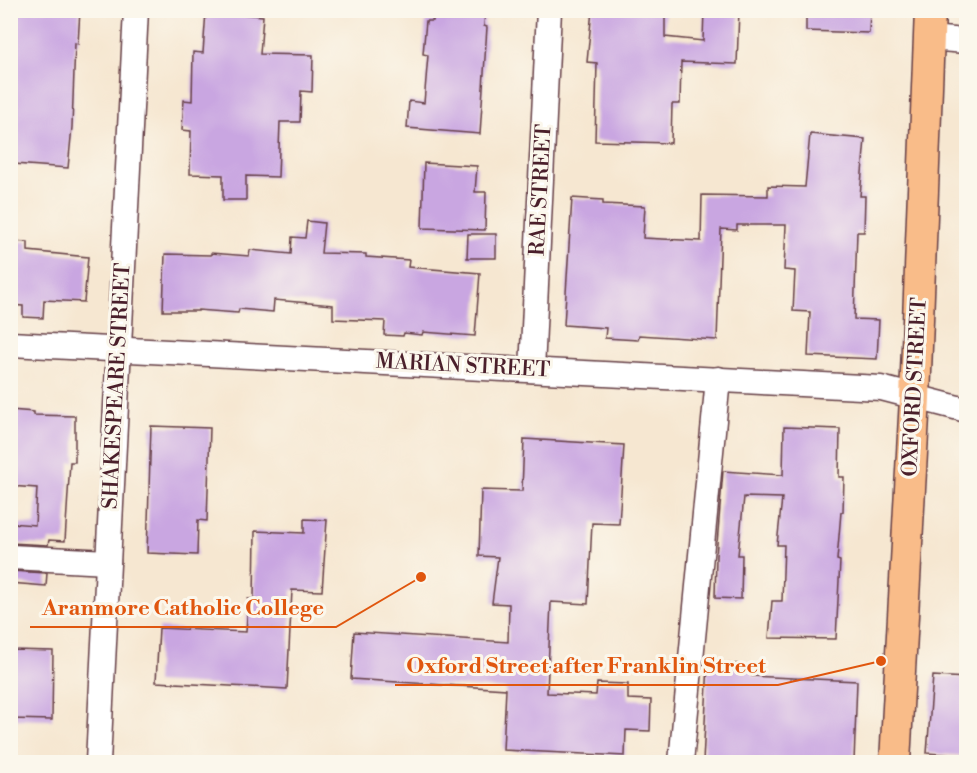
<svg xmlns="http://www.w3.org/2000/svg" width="977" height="773" font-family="'Libre Bodoni',serif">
  <rect width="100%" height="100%" fill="#fbf7ec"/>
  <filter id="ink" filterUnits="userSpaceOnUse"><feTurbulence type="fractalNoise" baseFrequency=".0167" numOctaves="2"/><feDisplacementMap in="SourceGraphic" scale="12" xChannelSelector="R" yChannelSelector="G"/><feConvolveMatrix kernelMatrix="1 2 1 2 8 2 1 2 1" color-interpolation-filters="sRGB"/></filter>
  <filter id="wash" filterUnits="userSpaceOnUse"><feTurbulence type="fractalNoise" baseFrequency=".008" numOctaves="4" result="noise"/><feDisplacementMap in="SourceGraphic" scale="24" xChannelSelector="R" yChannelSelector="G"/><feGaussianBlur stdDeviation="1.35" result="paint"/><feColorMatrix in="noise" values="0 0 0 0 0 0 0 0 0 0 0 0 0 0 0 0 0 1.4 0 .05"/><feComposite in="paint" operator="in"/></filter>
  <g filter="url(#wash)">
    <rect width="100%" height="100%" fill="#f6e7d1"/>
    <g id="blocks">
      <g fill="#c9a6e1">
        <path d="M10 10H80L78 44 75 43 72 127 68 168 14 164 17 125H11Z"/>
        <path d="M434 10H485L484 26 487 27 480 134 407 128 409 101 424 103 428 55 423 54 426 21H433Z"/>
        <path d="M592 10H665V37L703 41 704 10H739L737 64 681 62 680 104H672L671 143 595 141 597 63 587 62Z"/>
        <path d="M806 10H870L869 33 806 31Z"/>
        <path d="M206 11 263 16 260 54 313 55 312 92 301 91 300 122H280L278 177 246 176V200H223V175L190 174 191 131 182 130 184 100 192 101 193 52 203 53Z"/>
        <path d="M810 134 865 139 860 196H865L864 232H857L854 319 879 320 877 359 808 356 810 312 793 311 795 271 784 270 786 225H737V230L721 229 717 340 639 335 638 340 605 338 606 328 564 325 572 198 603 200V204L645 206 643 238 701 241 702 195 768 196V186L805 187Z"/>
        <path d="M424 163 477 166 475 192H486L485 230 422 228Z"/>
        <path d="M307 221 324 223 321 253 366 254V257L409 260 408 267 480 273 475 336 423 332 422 335 404 333 403 336 384 335 385 321 333 319V305L274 300 273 312 239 309 238 313 198 310V311H163L165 254 211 255V253L249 256 250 250 291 254 292 237 305 238Z"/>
        <path d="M468 234H496V258H467Z"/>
        <path d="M10 241 28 242V251L88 257 84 302 44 300 43 318 23 317V306L10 305Z"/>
        <path d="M10 410 34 412V415L75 416V462H70L65 541 49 540 48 545 10 543V523L35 525 37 488 10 486Z"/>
        <path d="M151 426 210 428 207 521 198 520 197 555 147 553Z"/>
        <path d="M784 427 840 429 839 477H844L843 512H841L837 560 840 561 836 639 769 638 772 601H782L784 545H777L782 498 744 497 738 555H742L741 599 715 598 716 556 723 471 783 475Z"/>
        <path d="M524 439 624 445 619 524 592 523 588 604 551 602 547 693 596 695 597 683 628 684V699L651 700 650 731 626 730 625 756 503 750 506 689 351 679 354 632 508 642 509 604 492 603 498 557 479 556 481 490 522 491Z"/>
        <path d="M304 519 327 520 322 591 292 590 287 689 156 682 159 628 246 632 248 599H254L255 531 304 533Z"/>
        <path d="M10 571 47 573 46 586 10 583Z"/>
        <path d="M12 650 53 651 52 720 11 719Z"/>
        <path d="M708 663 740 664V669L753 670 752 676 857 681 854 762H703Z"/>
        <path d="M933 676 966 678V756L927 753Z"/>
      </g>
    </g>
  </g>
  <g filter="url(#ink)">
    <use href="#blocks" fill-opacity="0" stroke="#643d44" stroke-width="1.5"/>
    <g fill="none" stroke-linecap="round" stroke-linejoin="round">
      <defs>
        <g id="minor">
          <path d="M928 38 966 41"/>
          <path d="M10 344 881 388 966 410"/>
          <path d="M532 370 549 10"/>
          <path d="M10 557 108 562"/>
          <path d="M98 762 136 10"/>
          <path d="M681 762 718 379"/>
        </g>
        <path id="major" d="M895 762 915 398 930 10"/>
      </defs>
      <use href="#minor" stroke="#643d44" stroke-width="27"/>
      <use href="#major" stroke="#643d44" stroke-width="33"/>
      <use href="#minor" stroke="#fff" stroke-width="24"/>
      <use href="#major" stroke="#f9bc89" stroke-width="30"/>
    </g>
  </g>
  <g text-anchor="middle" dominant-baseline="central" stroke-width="6" stroke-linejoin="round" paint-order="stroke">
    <g font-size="21" fill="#4a1f2b" stroke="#fbf7ec">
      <text transform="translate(541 190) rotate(-87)">RAE STREET</text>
      <text transform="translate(463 366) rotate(3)">MARIAN STREET</text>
      <text transform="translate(117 386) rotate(-87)">SHAKESPEARE STREET</text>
      <text transform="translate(915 387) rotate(-87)">OXFORD STREET</text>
    </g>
  </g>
  <path fill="none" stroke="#e0560e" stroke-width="2" d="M421 577L336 627H30M881 661L778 685H395"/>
  <g fill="#e0560e" stroke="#fbf7ec" stroke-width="2">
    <circle cx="421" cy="577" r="6"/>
    <circle cx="881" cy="661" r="6"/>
  </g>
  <g font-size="22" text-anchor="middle" font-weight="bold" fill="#e0560e" stroke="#fbf7ec" stroke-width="6" stroke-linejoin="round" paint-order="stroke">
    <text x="183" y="615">Aranmore Catholic College</text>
    <text x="586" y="673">Oxford Street after Franklin Street</text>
  </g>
  <rect width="977" height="773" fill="none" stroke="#fbf7ec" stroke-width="36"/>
</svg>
